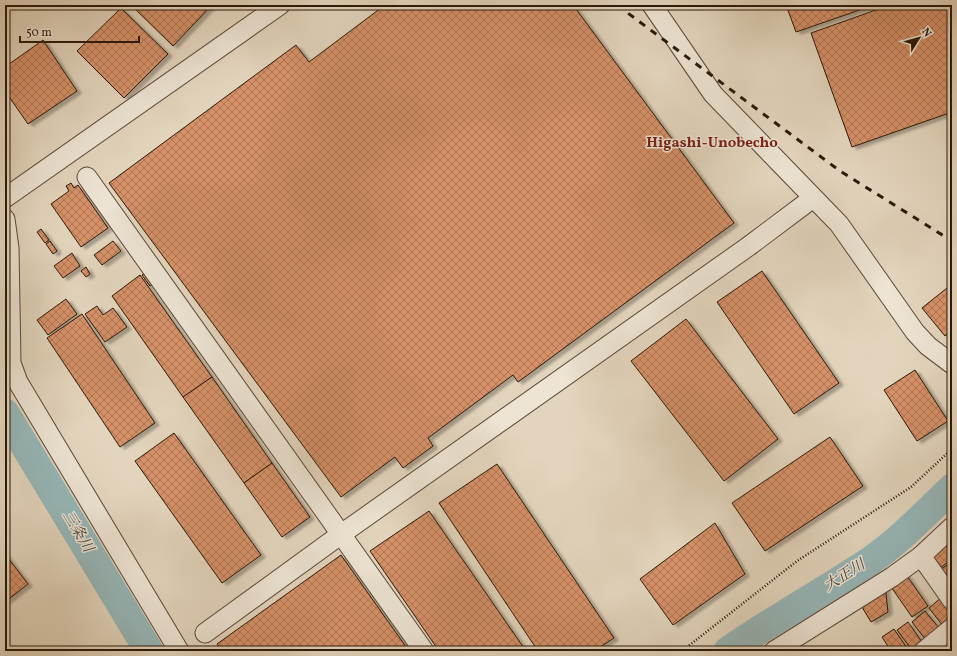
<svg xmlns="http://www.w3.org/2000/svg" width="957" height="656" font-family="Vollkorn,'Noto Serif JP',serif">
  <defs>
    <pattern id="building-cross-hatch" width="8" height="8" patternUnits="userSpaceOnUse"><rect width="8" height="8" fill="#d69168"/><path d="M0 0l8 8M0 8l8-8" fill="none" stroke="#ae7654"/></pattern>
    <filter id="shadow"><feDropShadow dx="4.5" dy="2.5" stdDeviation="1" flood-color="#0004"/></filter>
  </defs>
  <rect width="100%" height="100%" fill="#e3d5bd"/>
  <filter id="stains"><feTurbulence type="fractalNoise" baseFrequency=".005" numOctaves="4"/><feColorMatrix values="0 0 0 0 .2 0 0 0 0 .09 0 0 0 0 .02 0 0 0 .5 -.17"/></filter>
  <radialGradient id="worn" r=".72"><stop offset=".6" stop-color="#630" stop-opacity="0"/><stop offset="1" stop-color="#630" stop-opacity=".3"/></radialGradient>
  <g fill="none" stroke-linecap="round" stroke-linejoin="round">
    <g stroke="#97b7b8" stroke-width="29">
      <path d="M5 413 149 651"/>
      <path d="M728 651C774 619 823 592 870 561 898 542 927 512 952 488"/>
    </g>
  </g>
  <g fill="url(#building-cross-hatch)" stroke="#2b190b" filter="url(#shadow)">
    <path d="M131 5H212L173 46Z"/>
    <path d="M385 5H573L734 223 518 382 513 375 428 438 433 446 403 468 395 457 341 497 109 183 296 45 309 62Z"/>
    <path d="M786 5H874L796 32Z"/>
    <path d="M890 5H952V112L852 147 811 33Z"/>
    <path d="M121 8 168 54 124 98 77 51Z"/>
    <path d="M43 40 77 91 28 124 5 91V67Z"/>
    <path d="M71 183 74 188 78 185 108 228 81 247 51 204 69 191 66 186Z"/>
    <path d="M41 229 49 240 45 243 37 232Z"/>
    <path d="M50 241 57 251 53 254 46 244Z"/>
    <path d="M113 241 121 251 102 265 94 255Z"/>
    <path d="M72 253 80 266 63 278 54 266Z"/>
    <path d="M86 267 90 274 86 277 81 271Z"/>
    <path d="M149 270 157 280 150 286 142 275Z"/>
    <path d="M762 271 839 383 794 414 717 302Z"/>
    <path d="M140 275 212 377 183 397 112 296Z"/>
    <path d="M952 284V330L945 336 922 308Z"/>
    <path d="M66 299 77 314 48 335 37 320Z"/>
    <path d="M97 306 103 315 113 308 127 327 105 342 85 314Z"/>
    <path d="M82 314 155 423 120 447 47 338Z"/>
    <path d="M686 319 778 439 724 481 631 361Z"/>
    <path d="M915 370 948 421 917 441 884 390Z"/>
    <path d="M212 377 272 463 244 483 183 397Z"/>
    <path d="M174 433 261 555 222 583 135 461Z"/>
    <path d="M830 437 863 486 765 551 732 503Z"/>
    <path d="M272 463 310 517 282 537 244 483Z"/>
    <path d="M497 464 614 638 594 651H538L439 503Z"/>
    <path d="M429 511 526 651H439L370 551Z"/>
    <path d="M715 523 745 574 673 625 640 579Z"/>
    <path d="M943 541 952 553V559L940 568 931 555Z"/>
    <path d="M5 554 28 584 5 602Z"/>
    <path d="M341 555 409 651H222L217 644Z"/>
    <path d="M952 562V584L941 569Z"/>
    <path d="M905 573 928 606 912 617 889 584Z"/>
    <path d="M885 585 888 612 871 622 859 602Z"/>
    <path d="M942 597 952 609V617L942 625 929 608Z"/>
    <path d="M925 611 939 628 925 639 912 622Z"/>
    <path d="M908 622 922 642 912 650 897 630Z"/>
    <path d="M894 629 909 651H891L882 637Z"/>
    <path d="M947 637 952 644V651H929Z"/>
  </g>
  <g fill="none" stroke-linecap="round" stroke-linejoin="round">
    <defs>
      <g id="minor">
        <path d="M652 5 713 94 839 224 915 332 928 346 952 364"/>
        <path d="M87 177 424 651"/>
        <path d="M5 198 280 5"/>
        <path d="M5 219 9 248 11 363 18 382 179 651"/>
        <path d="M921 556 952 600"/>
        <path d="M205 633 340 535 749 246 813 198"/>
        <path d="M774 651 892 577 921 556 952 527"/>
        <path d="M924 651 952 628"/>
      </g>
    </defs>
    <use href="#minor" stroke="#594838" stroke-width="21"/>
    <path stroke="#2b190b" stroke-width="2.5" stroke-dasharray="1 2" stroke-linecap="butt" d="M682 651 797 561 911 487 952 449"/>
    <use href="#minor" stroke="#ede4d4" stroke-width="19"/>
    <path stroke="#2b190b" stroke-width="3" stroke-dasharray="7 7" stroke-linecap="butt" d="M617 5 840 171 952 241"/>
  </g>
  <g text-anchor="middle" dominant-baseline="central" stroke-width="3" stroke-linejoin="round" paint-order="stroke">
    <g font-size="15" font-weight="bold" fill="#7a1f14" stroke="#ede4d4">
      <text x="712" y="143">Higashi-Unobecho</text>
    </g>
    <g font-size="15" font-style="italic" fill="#4b483f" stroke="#ede4d4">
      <text transform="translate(77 532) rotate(59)">三条川</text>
      <text transform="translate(845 576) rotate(-32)">大正川</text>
    </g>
  </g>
  <rect width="957" height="656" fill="none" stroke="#e3d5bd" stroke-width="20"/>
  <rect x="6" y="6" width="945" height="644" fill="none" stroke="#2b190b" stroke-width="2"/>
  <rect x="10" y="10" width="937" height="636" fill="none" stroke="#2b190b"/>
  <g transform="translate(919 38) rotate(53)" stroke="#ede4d4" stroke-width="3" paint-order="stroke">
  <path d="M0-3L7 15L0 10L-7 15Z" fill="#2b190b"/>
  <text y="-6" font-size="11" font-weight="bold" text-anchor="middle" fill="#2b190b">N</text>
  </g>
  <path d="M20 36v6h119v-6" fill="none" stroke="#2b190b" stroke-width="2"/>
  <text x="26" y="36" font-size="12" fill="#2b190b" stroke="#ede4d4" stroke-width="3" paint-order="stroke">50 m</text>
  <rect width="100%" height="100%" filter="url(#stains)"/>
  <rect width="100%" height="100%" fill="url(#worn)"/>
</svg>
